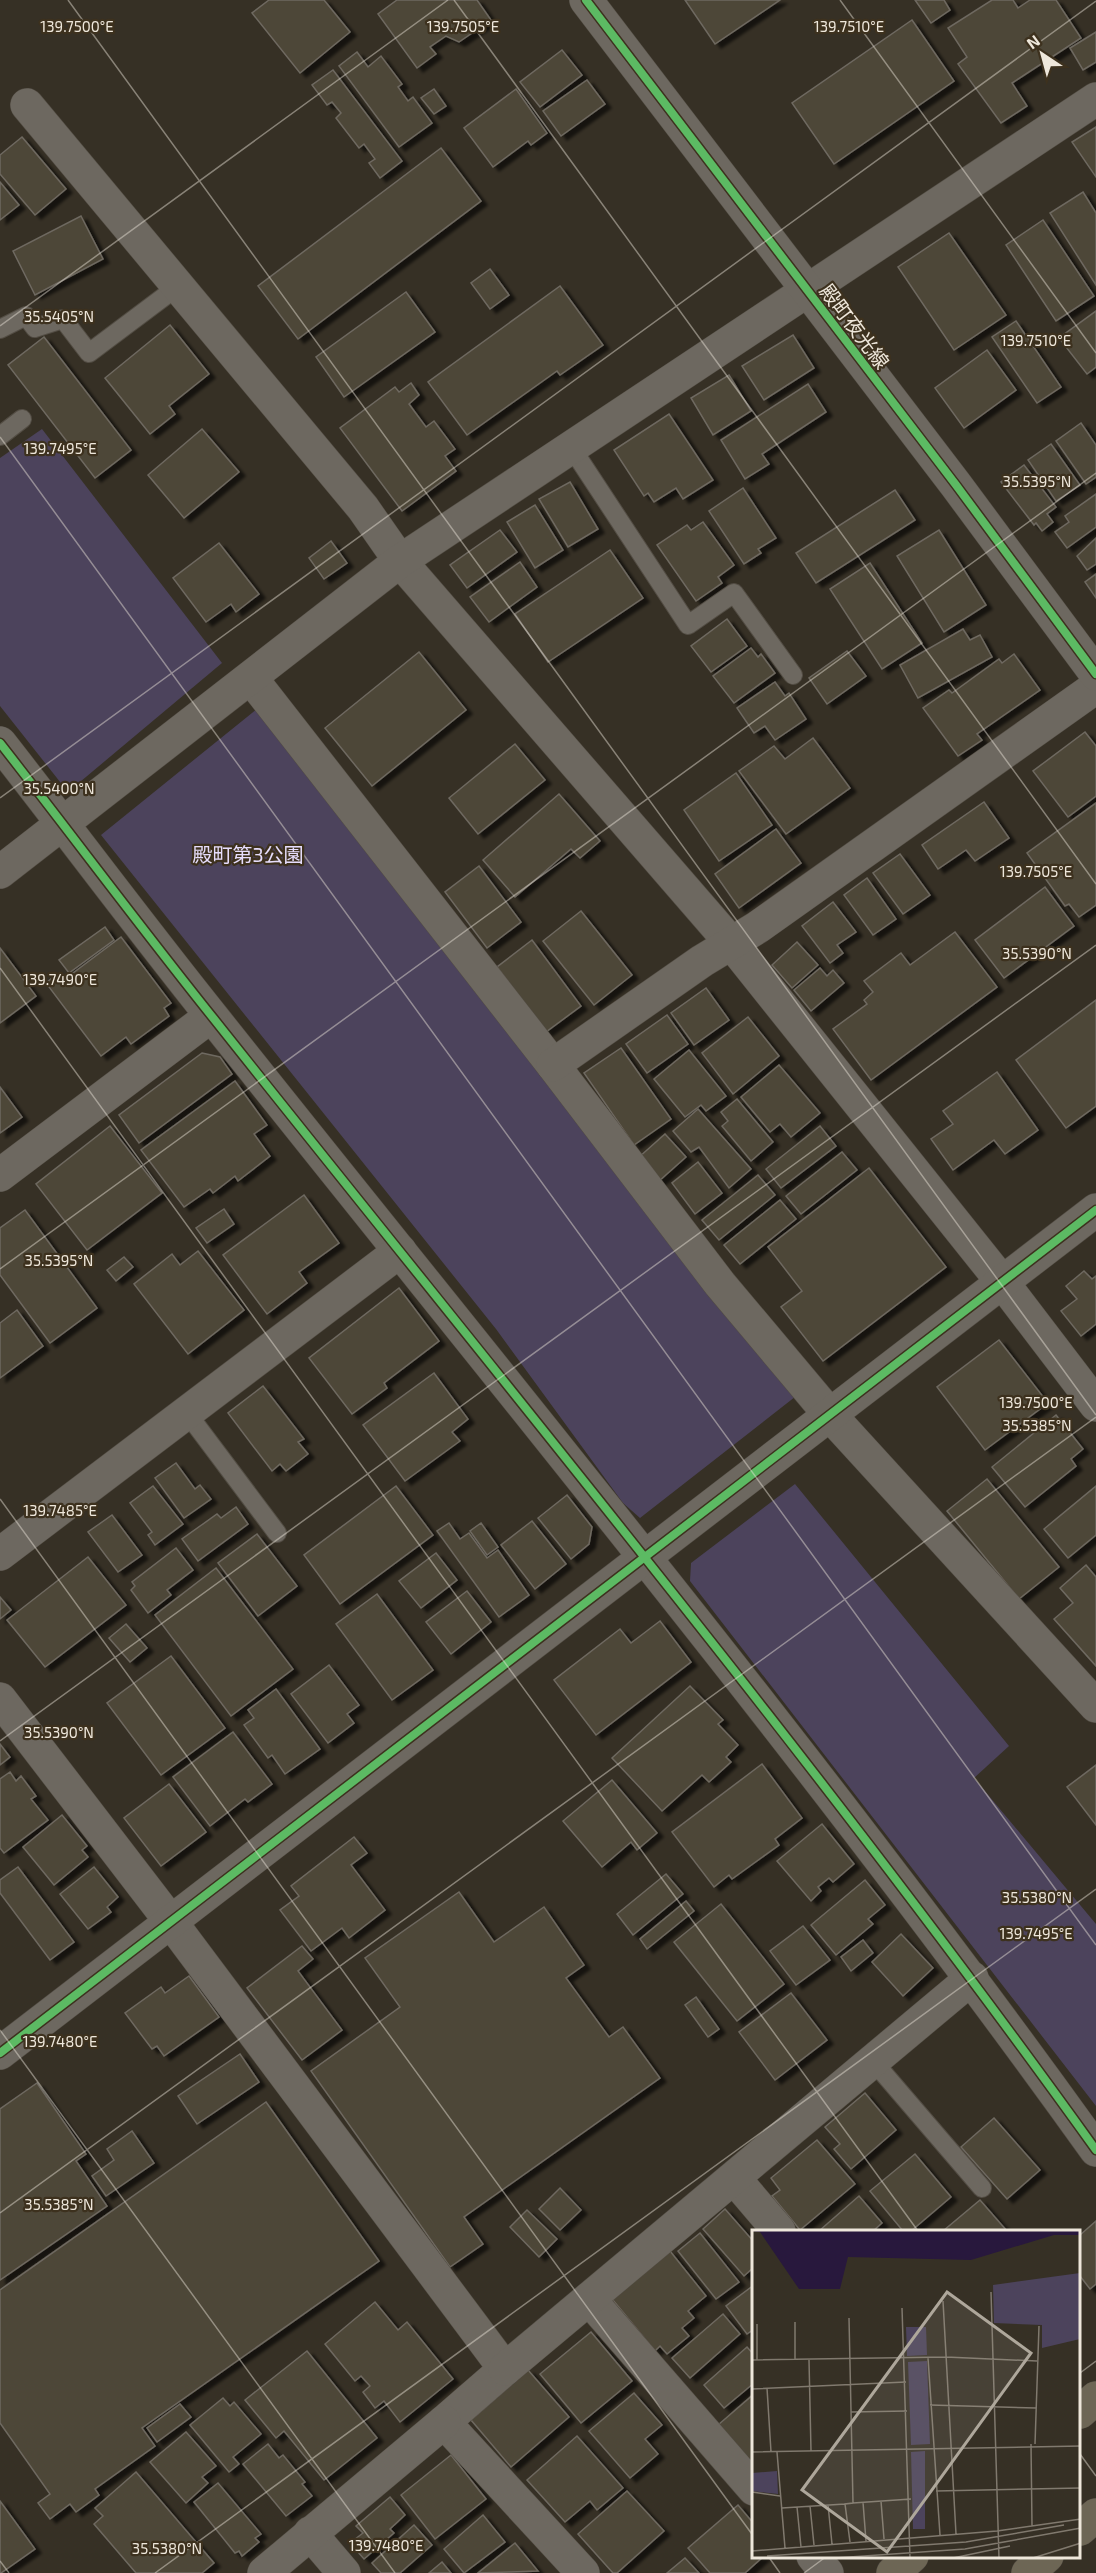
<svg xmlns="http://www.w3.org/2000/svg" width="1096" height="2573" font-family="'Exo 2','Noto Sans JP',sans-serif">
  <defs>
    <filter id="shadow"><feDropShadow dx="6" dy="4" stdDeviation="1.5" flood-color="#0009"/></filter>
  </defs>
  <rect width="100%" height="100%" fill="#363025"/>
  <g fill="#4c435c">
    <path d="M42 429 222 663 68 792 0 706V458Z"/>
    <path d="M263 704 800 1393 640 1518 623 1503 496 1329 101 835Z"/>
    <path d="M795 1484 1009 1746 974 1778 1096 1924V2106L690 1581 691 1563Z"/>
  </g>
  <g fill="#4e4638" stroke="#6e6960" stroke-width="1.5" filter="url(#shadow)">
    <path d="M269 0H324L350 32 300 73 252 13Z"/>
    <path d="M397 0H477L491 20 459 42 446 36 430 47 436 54 417 68 378 14Z"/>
    <path d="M685 0H780L715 44Z"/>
    <path d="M915 0H944L950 10 931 23Z"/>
    <path d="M992 0H1013L1018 8 1030 0H1056L1081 38 1012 83 1027 106 1001 123 958 64 967 57 948 28Z"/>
    <path d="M912 20 954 81 834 164 792 103Z"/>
    <path d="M1096 32V62L1083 70 1070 48Z"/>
    <path d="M562 50 582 75 540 107 520 82Z"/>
    <path d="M357 52 368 67 381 56 402 84 398 87 408 101 413 97 432 123 399 147 339 66Z"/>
    <path d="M333 70 402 161 380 178 369 163 375 159 364 144 359 148 336 118 341 113 332 102 327 105 312 85Z"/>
    <path d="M587 80 605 104 561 136 543 111Z"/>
    <path d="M434 89 446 106 434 114 421 98Z"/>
    <path d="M516 89 547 133 531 145 528 141 493 167 464 128Z"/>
    <path d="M1096 127V177L1072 142Z"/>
    <path d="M22 137 66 189 35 215 0 174V155Z"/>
    <path d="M441 148 481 201 298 339 258 286Z"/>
    <path d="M0 182 19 205 0 220Z"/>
    <path d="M1083 192 1096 213V285L1050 213Z"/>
    <path d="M81 216 103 259 35 295 13 251Z"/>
    <path d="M1043 220 1094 296 1056 321 1006 245Z"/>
    <path d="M949 233 1006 315 954 350 898 267Z"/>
    <path d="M490 269 509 295 490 309 471 283Z"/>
    <path d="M560 286 603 345 560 375 557 371 467 435 428 382Z"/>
    <path d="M406 292 435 332 344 397 316 357Z"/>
    <path d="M1096 311V367L1087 374 1059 338Z"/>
    <path d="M1016 321 1061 387 1037 403 992 337Z"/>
    <path d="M170 325 209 374 169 406 175 414 150 434 105 378Z"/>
    <path d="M793 335 814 368 764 400 742 366Z"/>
    <path d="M44 337 131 450 95 478 8 365Z"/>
    <path d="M987 350 1016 390 964 428 935 388Z"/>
    <path d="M729 375 751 411 713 435 691 398Z"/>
    <path d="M411 383 419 395 409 404 426 427 434 421 455 449 445 456 456 471 402 511 340 428 395 387 399 392Z"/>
    <path d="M808 384 826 412 762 454 769 464 745 479 721 440Z"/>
    <path d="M669 414 713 480 683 499 676 488 654 502 648 493 644 496 614 450Z"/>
    <path d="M1081 423 1096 445V477L1086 484 1056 441Z"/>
    <path d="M202 429 239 472 184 518 148 475Z"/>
    <path d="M1051 444 1080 485 1056 501 1028 460Z"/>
    <path d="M1024 465 1056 507 1047 514 1053 522 1042 531 1036 523 1034 525 1001 482Z"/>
    <path d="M570 482 598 529 568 547 539 499Z"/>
    <path d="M743 488 776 538 758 549 761 553 744 564 709 511Z"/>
    <path d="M895 490 915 520 816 583 796 553Z"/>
    <path d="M1096 494V527L1067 548 1055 532 1069 522 1065 516Z"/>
    <path d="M535 505 563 550 535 568 507 522Z"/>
    <path d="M703 522 734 565 718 577 722 583 696 601 657 545 687 525 691 530Z"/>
    <path d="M500 530 517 552 467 588 450 565Z"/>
    <path d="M939 530 986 605 944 632 897 556Z"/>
    <path d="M1096 538V564L1087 570 1077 556Z"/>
    <path d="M331 541 347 563 324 579 309 558Z"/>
    <path d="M219 543 259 594 236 612 231 604 206 622 173 578Z"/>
    <path d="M610 550 643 598 548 662 515 614Z"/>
    <path d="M520 562 537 587 489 622 470 597Z"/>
    <path d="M870 563 922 643 882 669 830 589Z"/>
    <path d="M1096 574V598L1085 582Z"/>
    <path d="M727 619 747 646 711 672 691 646Z"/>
    <path d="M963 629 970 640 980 635 992 657 918 698 900 665Z"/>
    <path d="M751 648 758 657 761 654 775 673 734 703 713 676Z"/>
    <path d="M847 651 866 676 827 704 809 678Z"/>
    <path d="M419 652 466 710 372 786 325 728Z"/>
    <path d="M1014 654 1040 690 977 734 982 740 958 756 923 708 949 690 952 693 999 659 1002 663Z"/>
    <path d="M775 682 785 696 789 693 806 719 775 740 765 726 754 733 737 708Z"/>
    <path d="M1085 732 1096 746V796L1068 817 1033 771Z"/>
    <path d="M813 738 850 788 786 834 739 771 774 746 785 759Z"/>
    <path d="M515 744 545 780 478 834 449 798Z"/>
    <path d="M736 773 772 825 719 861 684 810Z"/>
    <path d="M559 794 600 841 580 858 571 849 515 897 483 860Z"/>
    <path d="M984 802 1009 838 975 861 966 850 938 869 922 845Z"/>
    <path d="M1096 803V905L1079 917 1069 904 1065 906 1027 853Z"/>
    <path d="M776 829 801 863 739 908 715 874Z"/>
    <path d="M900 854 930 895 903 914 873 873Z"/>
    <path d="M479 866 521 922 487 948 445 892Z"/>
    <path d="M867 878 896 919 873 935 844 895Z"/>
    <path d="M1045 887 1074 926 1004 978 975 940Z"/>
    <path d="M833 902 856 932 837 945 843 953 830 963 802 926Z"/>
    <path d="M581 911 632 975 594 1005 543 941Z"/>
    <path d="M105 927 114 940 69 973 59 960Z"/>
    <path d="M955 932 997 987 871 1080 833 1029 867 1004 864 1000 873 992 864 981 901 953 910 965Z"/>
    <path d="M121 937 171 1003 164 1008 169 1016 131 1044 126 1037 101 1056 46 983 56 975 61 982Z"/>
    <path d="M532 940 581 1006 546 1032 497 967Z"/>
    <path d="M797 942 818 965 792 988 772 965Z"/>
    <path d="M0 948 36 996 0 1023Z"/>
    <path d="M820 968 827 976 833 970 844 983 811 1011 794 990Z"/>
    <path d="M706 988 729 1020 694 1045 671 1013Z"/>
    <path d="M1096 1000V1106L1066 1128 1016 1060Z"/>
    <path d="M667 1015 688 1044 647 1073 626 1044Z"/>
    <path d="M748 1017 779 1056 733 1094 702 1053Z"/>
    <path d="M621 1048 671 1119 634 1145 584 1073Z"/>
    <path d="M689 1050 726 1096 706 1111 701 1105 685 1117 654 1079Z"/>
    <path d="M202 1053 220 1057 232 1074 139 1143 119 1115Z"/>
    <path d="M779 1065 820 1113 791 1137 780 1124 770 1132 741 1097Z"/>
    <path d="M997 1072 1038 1130 1005 1154 994 1140 953 1170 931 1139 953 1124 943 1111Z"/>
    <path d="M235 1081 267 1125 254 1134 270 1156 238 1181 235 1176 213 1193 210 1189 184 1207 141 1150Z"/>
    <path d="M0 1087 22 1117 0 1133Z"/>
    <path d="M737 1099 773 1142 751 1161 722 1126 728 1121 721 1112Z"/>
    <path d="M698 1109 751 1169 729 1188 699 1147 691 1152 673 1131Z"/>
    <path d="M110 1126 162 1193 87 1250 36 1184Z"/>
    <path d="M820 1126 836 1146 781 1188 766 1169Z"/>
    <path d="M665 1134 686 1157 658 1182 638 1158Z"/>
    <path d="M842 1152 857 1170 801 1214 786 1196Z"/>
    <path d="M698 1162 722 1193 695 1214 672 1183Z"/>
    <path d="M869 1168 946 1267 823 1361 781 1307 802 1291 768 1247Z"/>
    <path d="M758 1175 775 1195 719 1240 702 1220Z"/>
    <path d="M304 1195 339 1243 299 1272 307 1283 267 1314 223 1255Z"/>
    <path d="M780 1200 796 1219 740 1264 724 1245Z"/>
    <path d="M224 1209 234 1224 207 1243 196 1228Z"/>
    <path d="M25 1210 97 1308 50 1343 0 1275V1228Z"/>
    <path d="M198 1251 244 1310 188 1354 134 1284 172 1254 180 1265Z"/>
    <path d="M124 1257 133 1267 116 1281 107 1270Z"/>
    <path d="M1084 1271 1092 1279 1096 1276V1324L1081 1336 1061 1311 1077 1299 1066 1286Z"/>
    <path d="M399 1288 439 1341 384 1383 387 1388 352 1414 309 1358Z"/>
    <path d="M17 1310 43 1346 0 1378V1323Z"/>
    <path d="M999 1340 1048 1403 985 1450 937 1387Z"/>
    <path d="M434 1373 468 1419 452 1432 460 1441 405 1481 363 1425Z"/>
    <path d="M263 1386 304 1439 298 1442 308 1454 286 1471 280 1464 272 1471 228 1413Z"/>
    <path d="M1056 1415 1083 1449 1071 1459 1076 1466 1025 1507 992 1467Z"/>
    <path d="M176 1463 195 1489 200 1485 211 1499 184 1518 155 1478Z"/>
    <path d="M987 1479 1059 1567 1019 1599 947 1511Z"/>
    <path d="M153 1486 183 1524 155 1545 148 1535 152 1532 130 1503Z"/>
    <path d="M396 1486 433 1535 340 1604 304 1555Z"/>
    <path d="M1096 1486V1535L1068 1558 1044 1529Z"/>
    <path d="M567 1495 592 1527 589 1544 571 1559 538 1518Z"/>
    <path d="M236 1507 248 1524 198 1561 182 1539 217 1514 221 1518Z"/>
    <path d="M112 1515 142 1555 118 1572 88 1532Z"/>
    <path d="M532 1521 566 1564 535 1589 501 1545Z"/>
    <path d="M449 1523 460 1539 469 1533 487 1558 498 1550 529 1595 499 1617 437 1531Z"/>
    <path d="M481 1523 498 1547 487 1555 470 1531Z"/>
    <path d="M257 1534 297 1586 258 1616 218 1563Z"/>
    <path d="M176 1548 193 1570 167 1590 171 1595 148 1613 131 1590 135 1586 132 1582Z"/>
    <path d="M436 1553 457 1580 421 1608 399 1581Z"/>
    <path d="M88 1557 126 1605 45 1667 7 1620Z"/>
    <path d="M1086 1565 1096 1577V1666L1054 1619 1073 1603 1060 1588Z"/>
    <path d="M216 1568 293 1669 231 1716 155 1615Z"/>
    <path d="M467 1591 491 1622 451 1654 426 1622Z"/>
    <path d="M377 1594 433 1670 392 1700 336 1624Z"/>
    <path d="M0 1597 11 1610 0 1619Z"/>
    <path d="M660 1621 691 1662 596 1735 554 1680 620 1629 631 1643Z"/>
    <path d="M126 1624 147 1648 130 1662 109 1638Z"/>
    <path d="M171 1656 225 1728 161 1775 107 1703Z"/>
    <path d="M329 1665 359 1705 347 1714 354 1723 328 1743 291 1694Z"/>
    <path d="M690 1686 723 1720 718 1724 738 1745 726 1757 731 1762 709 1782 702 1775 662 1811 612 1758Z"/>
    <path d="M276 1689 320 1749 285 1774 272 1755 268 1758 244 1725 254 1718 248 1710Z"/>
    <path d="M233 1732 272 1784 248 1802 245 1799 210 1826 173 1777Z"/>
    <path d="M0 1744 10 1757 0 1765Z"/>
    <path d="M762 1764 802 1818 775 1839 779 1845 732 1879 729 1875 714 1887 672 1832Z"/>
    <path d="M1096 1765V1825L1067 1787Z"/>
    <path d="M10 1772 16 1781 21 1776 36 1796 31 1799 48 1820 4 1853 0 1848V1779Z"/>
    <path d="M612 1780 657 1833 637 1850 631 1842 602 1867 563 1821Z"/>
    <path d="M169 1784 206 1832 161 1866 124 1818Z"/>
    <path d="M62 1815 87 1846 82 1850 88 1857 54 1885 23 1847Z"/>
    <path d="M822 1824 854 1864 833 1882 829 1878 818 1887 821 1891 811 1901 777 1861Z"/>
    <path d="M354 1837 367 1853 351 1865 385 1910 349 1938 342 1928 311 1951 280 1910 299 1896 291 1886Z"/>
    <path d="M18 1867 74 1942 50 1960 0 1893V1880Z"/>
    <path d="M94 1867 118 1897 107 1907 111 1912 88 1929 60 1894Z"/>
    <path d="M666 1874 683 1894 633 1935 617 1914Z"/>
    <path d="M865 1880 885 1905 868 1919 873 1924 836 1955 811 1925Z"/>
    <path d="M459 1892 494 1942 544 1907 584 1965 566 1978 609 2037 623 2027 660 2078 464 2217 483 2244 450 2267 311 2071 400 2007 365 1958Z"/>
    <path d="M686 1901 694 1911 647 1949 640 1939Z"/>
    <path d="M721 1904 784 1984 737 2021 674 1942Z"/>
    <path d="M803 1926 830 1960 796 1985 770 1951Z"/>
    <path d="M901 1934 933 1968 903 1996 872 1962Z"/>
    <path d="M863 1940 873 1953 851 1971 841 1957Z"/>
    <path d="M302 1946 313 1959 298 1971 342 2030 302 2060 247 1988Z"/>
    <path d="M189 1976 219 2017 164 2056 157 2046 152 2049 125 2013 161 1987 165 1993Z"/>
    <path d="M791 1993 827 2040 775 2080 739 2032Z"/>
    <path d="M696 1997 719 2029 708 2037 685 2005Z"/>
    <path d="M240 2054 259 2082 197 2124 178 2096Z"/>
    <path d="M37 2083 86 2154 76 2161 107 2206 0 2280V2109Z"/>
    <path d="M865 2093 896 2130 851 2169 834 2149 840 2144 825 2127Z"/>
    <path d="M266 2102 379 2261 142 2428 155 2446 95 2489 99 2495 76 2512 70 2504 50 2519 38 2503 50 2494 0 2423V2290Z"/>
    <path d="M994 2118 1040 2170 1007 2199 961 2147Z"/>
    <path d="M132 2131 154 2163 106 2196 92 2176 114 2160 107 2149Z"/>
    <path d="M817 2140 855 2184 800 2230 772 2196 780 2190 771 2178Z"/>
    <path d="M915 2154 951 2197 911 2231H903L870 2191Z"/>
    <path d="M560 2188 581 2210 560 2230 539 2209Z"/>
    <path d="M859 2196 882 2223 873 2231H819Z"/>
    <path d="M980 2200 1007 2231H943Z"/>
    <path d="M725 2209 754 2242V2267L744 2276 703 2229Z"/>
    <path d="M527 2210 557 2239 539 2257 510 2227Z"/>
    <path d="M1096 2221V2284L1090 2289 1080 2276V2235Z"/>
    <path d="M700 2233 739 2282 716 2299 678 2251Z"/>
    <path d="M670 2251 706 2296 688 2311 694 2318 682 2328 689 2336 667 2354 660 2346 655 2351 612 2299Z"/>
    <path d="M754 2285V2329L747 2334 726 2306Z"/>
    <path d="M375 2302 398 2330 407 2322 453 2379 400 2422 384 2401 375 2408 363 2392 370 2386 361 2376 355 2381 325 2344Z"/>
    <path d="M723 2314 740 2334 690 2378 672 2358Z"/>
    <path d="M591 2332 632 2381 581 2423 540 2374Z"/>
    <path d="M747 2347 754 2355V2383L724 2408 704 2385Z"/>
    <path d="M307 2351 377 2438 324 2480 284 2431 276 2438 245 2400Z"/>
    <path d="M528 2370 569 2417 511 2467 471 2420Z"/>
    <path d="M634 2393 662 2425 645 2439 658 2454 630 2478 589 2431Z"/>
    <path d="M754 2394V2466L718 2425Z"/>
    <path d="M223 2398 230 2406 234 2402 261 2434 233 2457 239 2464 229 2472 190 2425Z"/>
    <path d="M180 2404 191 2417 157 2442 147 2428Z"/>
    <path d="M186 2432 216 2466 202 2477 208 2483 186 2503 150 2462Z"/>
    <path d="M577 2436 623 2488 597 2510 590 2501 565 2522 527 2480Z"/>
    <path d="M268 2444 279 2458 283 2455 305 2482 302 2484 312 2496 286 2516 243 2464Z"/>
    <path d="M451 2455 486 2499 435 2539 401 2495Z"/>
    <path d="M136 2472 214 2563 202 2573H136L94 2524 103 2516 95 2508Z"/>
    <path d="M218 2483 261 2534 255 2538 259 2542 242 2556 239 2551 235 2553 194 2502Z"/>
    <path d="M627 2491 664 2531 617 2573H613L578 2534Z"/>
    <path d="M390 2497 405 2515 390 2529 394 2533 364 2559 350 2543 363 2533 356 2526Z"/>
    <path d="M0 2501 35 2549 1 2573H0Z"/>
    <path d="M738 2505 754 2524V2556H764L745 2573H710L688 2548Z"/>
    <path d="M483 2515 505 2542 464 2573 444 2549Z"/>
    <path d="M414 2525 432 2545 400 2573H381L372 2563Z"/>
    <path d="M515 2543 538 2571 478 2573Z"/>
    <path d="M685 2558 699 2573H667Z"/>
    <path d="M442 2562 451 2573H429Z"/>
  </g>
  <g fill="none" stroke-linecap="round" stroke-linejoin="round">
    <defs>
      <g id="lane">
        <path d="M0 329 26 316 35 328 63 319 89 353 177 287"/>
        <path d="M0 436 22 419"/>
        <path d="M571 447 688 625 734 593 793 675"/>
        <path d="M187 1413 277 1533"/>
        <path d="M873 2061 982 2188"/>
      </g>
      <g id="street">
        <path d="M27 105 363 508 400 561 732 944 1003 1283 1096 1405"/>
        <path d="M251 678 553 1065 720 1284 830 1415 1096 1706"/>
        <path d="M0 743C72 835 141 928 214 1019 512 1394 817 1761 1096 2150"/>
        <path d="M0 872 400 561 1096 99"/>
        <path d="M553 1065 702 961 758 927 1096 687"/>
        <path d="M0 1175 211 1016"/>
        <path d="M0 1554 400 1251"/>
        <path d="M0 1699 171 1922 505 2369 444 2422 583 2573"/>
        <path d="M734 2178 779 2231"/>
        <path d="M589 2299 754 2489"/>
        <path d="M505 2369 972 1978"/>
        <path d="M310 2533 344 2573"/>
        <path d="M813 2556 827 2573"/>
        <path d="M264 2573 444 2422"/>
      </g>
      <g id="secondary">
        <path d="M586 0 956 485 1096 674"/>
        <path d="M0 2053 1096 1210"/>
      </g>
      <g id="highway">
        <path d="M1080 2412 1096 2398"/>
        <path d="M1080 2529 1096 2515"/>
        <path d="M893 2573 912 2556"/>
        <path d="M1028 2573 1047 2556"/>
      </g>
    </defs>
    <use href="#lane" stroke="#534d44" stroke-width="20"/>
    <use href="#street" stroke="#534d44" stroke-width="34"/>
    <use href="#secondary" stroke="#534d44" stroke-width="34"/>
    <use href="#highway" stroke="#534d44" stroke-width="34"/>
    <use href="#lane" stroke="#6d6860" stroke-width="18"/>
    <use href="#street" stroke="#6d6860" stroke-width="33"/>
    <use href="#secondary" stroke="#6d6860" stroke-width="33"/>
    <use href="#highway" stroke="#6d6655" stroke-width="33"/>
    <defs>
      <g id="cycleway">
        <path d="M586 0 956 485 1096 674"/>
        <path d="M0 743C72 835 141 928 214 1019 512 1394 817 1761 1096 2150"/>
        <path d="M0 2053 1096 1210"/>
      </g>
    </defs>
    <use href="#cycleway" stroke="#3d311e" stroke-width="11"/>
    <use href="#cycleway" stroke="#5cba63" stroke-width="8"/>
  </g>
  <path fill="none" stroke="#eee7db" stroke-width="1.5" stroke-opacity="0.45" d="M68 0 1096 1415M454 0 1096 884M840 0 1096 353M0 326 448 0M0 437 1096 1945M0 798 1096 1M0 968 918 2231M0 1269 1096 473M0 1499 754 2537M0 1741 1096 945M0 2030 395 2573M0 2213 1096 1417M1080 2373 1096 2361M1080 2454 1096 2476M768 2556 780 2573M0 2561 9 2573M155 2573 1096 1889M804 2573 827 2556"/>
  <g text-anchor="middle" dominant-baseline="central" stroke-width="4.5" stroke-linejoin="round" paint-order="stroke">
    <g font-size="20" fill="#eee7db" stroke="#3d311e">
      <text transform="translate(855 326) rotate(53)">殿町夜光線</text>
    </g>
    <g font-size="20" fill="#e6ddfc" stroke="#3d311e">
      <text x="248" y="854">殿町第3公園</text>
    </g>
  </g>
  <g transform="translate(752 2230)">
    <rect width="328" height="328" fill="#363025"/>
    <path d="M328 43V109L290 118V95L242 93 241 55ZM154 97H174L175 125 155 126ZM175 131 178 214 159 215 156 132ZM173 221V299H161L159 222ZM25 241 26 264 0 261V243Z" fill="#4c435c"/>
    <path d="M0 1H328L329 5H302L219 30 96 27 88 59H47L8 2Z" fill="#28183d"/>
    <path fill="none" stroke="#80796e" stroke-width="1.5" d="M239 62 247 328M191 71 204 304M150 78 158 328M97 88 101 273 93 274 98 312M176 128 188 305M0 130 194 127 285 131M5 130V94M43 130V92M57 130 59 221M15 158 19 222M0 159 154 152M178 175 284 178M99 182 155 181M279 214 280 296M283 214 287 96M0 222 329 216M25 222 33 318M184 261 329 258M0 262 28 266M129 271 132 309M111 272 114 311M101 273 159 269M76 275 80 314M58 276 62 315M45 277 49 317M30 278 93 274M0 321 245 301 329 289M15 326 214 312 312 295M83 328 213 319 329 298M201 328 258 316M281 328 329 313"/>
    <path fill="#aea79b" fill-opacity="0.15" stroke="#aea79b" stroke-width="3" d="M195 62 279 123 135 322 50 260Z"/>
    <rect width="328" height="328" fill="none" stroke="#eee7db" stroke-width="3"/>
  </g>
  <g font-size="15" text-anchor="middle" fill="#eee7db" stroke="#3d311e" stroke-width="4.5" stroke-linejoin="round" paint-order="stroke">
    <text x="77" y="32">139.7500°E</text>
    <text x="463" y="32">139.7505°E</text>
    <text x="849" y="32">139.7510°E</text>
    <text x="59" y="322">35.5405°N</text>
    <text x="1036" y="346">139.7510°E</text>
    <text x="60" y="454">139.7495°E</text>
    <text x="1037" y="487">35.5395°N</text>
    <text x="59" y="794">35.5400°N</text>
    <text x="1036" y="877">139.7505°E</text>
    <text x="1037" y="959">35.5390°N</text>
    <text x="60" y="985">139.7490°E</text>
    <text x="59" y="1266">35.5395°N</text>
    <text x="1036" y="1408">139.7500°E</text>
    <text x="1037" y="1431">35.5385°N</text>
    <text x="60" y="1516">139.7485°E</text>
    <text x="59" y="1738">35.5390°N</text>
    <text x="1037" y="1903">35.5380°N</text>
    <text x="1036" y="1939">139.7495°E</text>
    <text x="60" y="2047">139.7480°E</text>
    <text x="59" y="2210">35.5385°N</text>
    <text x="386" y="2551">139.7480°E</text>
    <text x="167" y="2554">35.5380°N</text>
  </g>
  <g transform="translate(1042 54) rotate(324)" stroke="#3d311e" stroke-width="4.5" paint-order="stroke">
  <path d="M0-4.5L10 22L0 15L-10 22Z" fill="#eee7db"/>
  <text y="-9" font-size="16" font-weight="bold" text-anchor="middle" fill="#eee7db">N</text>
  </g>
</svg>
